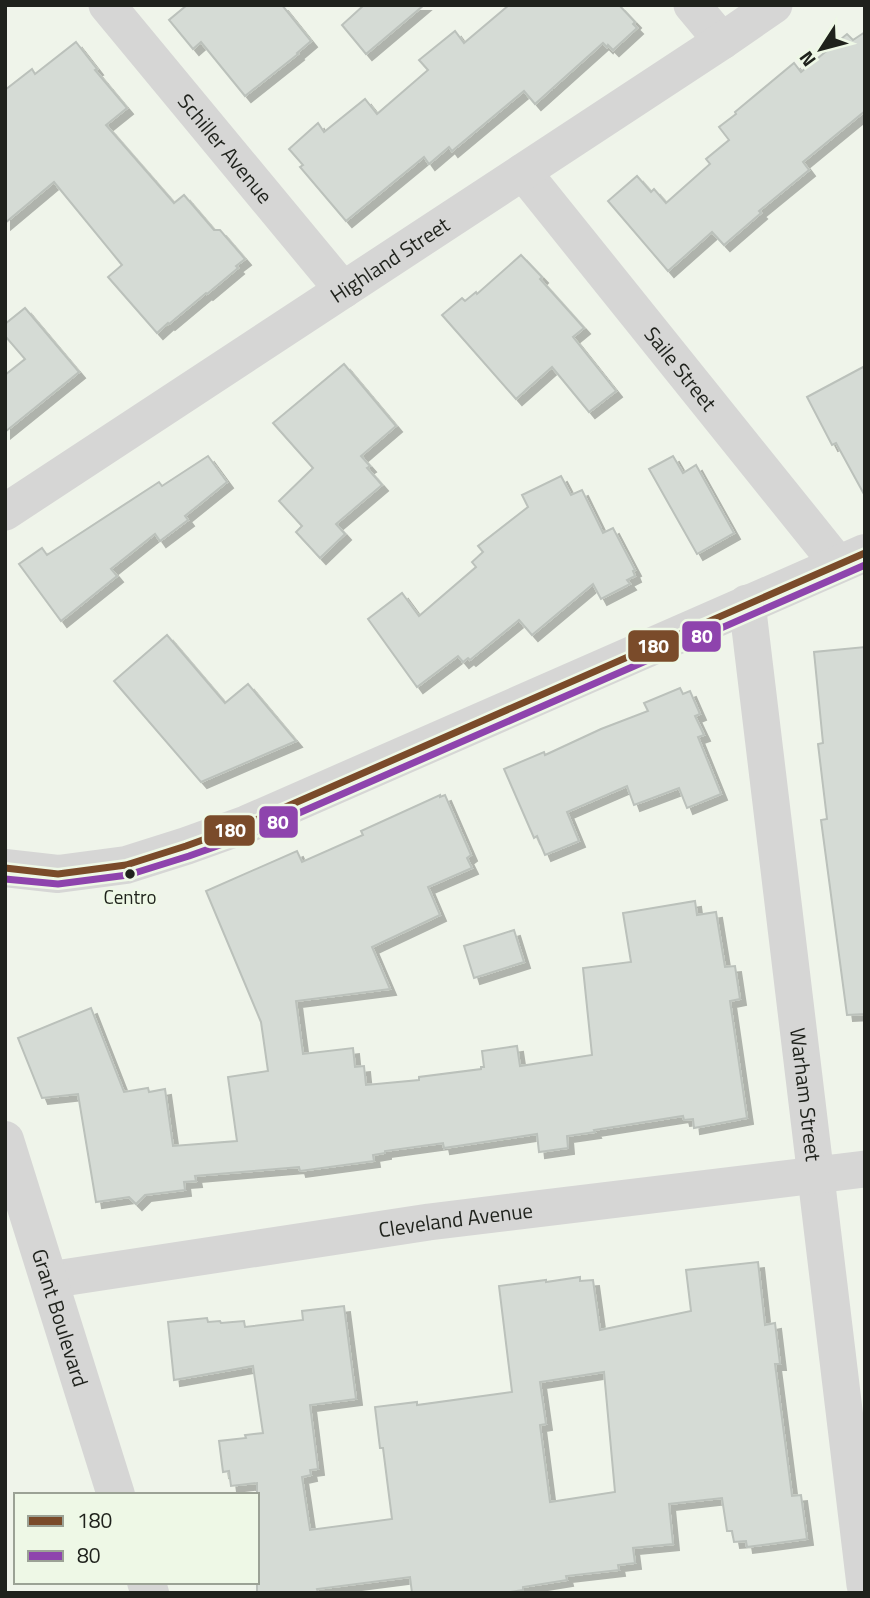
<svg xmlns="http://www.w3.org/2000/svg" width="870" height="1598" font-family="'Titillium Web',sans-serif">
  <defs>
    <filter id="shadow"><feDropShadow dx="6" dy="6" stdDeviation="0" flood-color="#0004"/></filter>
  </defs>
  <rect width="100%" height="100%" fill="#eff4ea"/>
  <g fill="#d5dbd5" stroke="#bbc1bb" stroke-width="2" fill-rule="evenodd" filter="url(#shadow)">
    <path d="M187 5H282L311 41 297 53 298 54 245 96 201 42 193 49 169 20Z"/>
    <path d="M364 5H424L366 54 342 25Z"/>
    <path d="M509 5H619L635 22 633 24 637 28 613 50 608 45 607 47 603 43 535 104 524 91 452 151 449 147 429 164 424 157 346 221 300 167 303 165 289 149 318 123 324 132 365 99 377 114 428 70 419 60 455 31 464 43Z"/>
    <path d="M865 32V111L803 162 809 170 759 211 761 213 724 245 712 232 668 271 608 201 637 176 651 192 654 189 666 203 710 164 706 159 729 140 719 127 736 114 735 112 794 63 801 72 847 34 853 40Z"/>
    <path d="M76 42 97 69 95 70 127 108 106 125 174 203 184 195 214 230H220L245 259 236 266 238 268 207 294 206 293 169 324 168 323 157 333 108 277 122 265 54 182 5 223V90L32 69 35 74Z"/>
    <path d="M521 255 542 277 540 279 584 328 573 337 616 391 589 412 552 367 516 399 442 315 462 298 465 301 476 292 477 294Z"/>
    <path d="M25 308 79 372 5 432V375L25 359 5 336V324Z"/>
    <path d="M344 364 396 426 361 456 370 466 367 468 382 485 336 524 345 534 320 558 296 532 302 526 279 501 313 468 273 423Z"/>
    <path d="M865 366V496L836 443 832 445 807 397Z"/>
    <path d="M208 456 227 482 185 516 188 520 160 541 155 534 111 569 117 576 61 621 19 564 42 548 47 555 159 482 162 486Z"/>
    <path d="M673 456 683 473 696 465 734 533 697 554 649 469Z"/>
    <path d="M561 476 571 495 582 490 603 533 613 528 635 570 633 571 635 576 627 580 630 584 601 599 593 584 532 635 519 620 470 660 468 658 463 662 458 656 417 687 368 619 402 593 419 616 476 567 472 562 483 552 478 546 528 507 522 495Z"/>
    <path d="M167 635 225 703 248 684 296 741 201 782 114 681Z"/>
    <path d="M865 647V1014L847 1015 821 820 827 819 818 744 823 743 814 652Z"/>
    <path d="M680 688 683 694 690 691 700 714 695 716 704 735 698 737 721 794 687 808 679 788 634 805 627 786 567 812 579 841 545 855 537 836 534 838 504 769 544 752 545 755 601 729 648 711 644 703Z"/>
    <path d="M440 795V797L445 795 471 855 467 858 472 868 428 887 440 915 372 947 390 989 296 1001 303 1054 353 1048 355 1067 364 1066 366 1085 419 1080V1077L481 1069V1067H484L482 1051 517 1046 520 1066 592 1055 583 968 631 962 623 913 695 901 697 915 716 912 725 967 735 966 740 999 730 1001 747 1118 694 1128 693 1119 684 1120 683 1116 594 1130 595 1132 567 1136 568 1148 539 1152 537 1134 444 1148 443 1143 385 1151V1153L373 1155 374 1161 300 1171 299 1167 195 1176 196 1181 184 1182 185 1190 145 1195 136 1204 129 1197 96 1202 78 1094 42 1098 18 1038 91 1008 124 1092 148 1088 149 1092 165 1089 173 1146 237 1141 228 1077 268 1071 261 1022 206 891 297 851 302 862 363 835 361 831Z"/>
    <path d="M514 930 524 962 474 978 464 946Z"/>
    <path d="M758 1262 765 1325 775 1323 780 1364H775L792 1496 801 1495 807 1539 747 1547 746 1541 734 1542 732 1531H727L722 1498 669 1504 673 1544 633 1548 635 1563 618 1565 619 1570 566 1576 567 1580 523 1587V1590L504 1593H412L410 1577 317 1589 318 1593H257V1483L231 1486 229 1471 223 1472 219 1441 246 1438 245 1435 263 1433 253 1366 174 1380 168 1322 207 1318 208 1322 220 1321 221 1323 244 1321 245 1327 303 1320 302 1311 344 1306 356 1399 310 1405 318 1469 310 1470 311 1475 302 1477 310 1530 392 1519 383 1448H380L375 1407 417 1402V1405L512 1392 499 1286 546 1280V1282L580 1277V1281L593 1280 600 1330 691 1311 686 1270ZM604 1372 615 1492 550 1502 540 1425 546 1424 540 1382Z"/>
  </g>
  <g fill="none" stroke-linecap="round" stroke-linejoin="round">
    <g stroke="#d6d6d5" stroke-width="37">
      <path id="s1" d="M107 5 343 290"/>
      <path d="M692 5 722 41"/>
      <path id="s2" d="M523 172 838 564"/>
      <path id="s3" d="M5 512 722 41 774 5"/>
      <path id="s4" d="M747 603 865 1585"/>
      <path id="s5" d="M49 1280 429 1222 865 1169"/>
    </g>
    <g stroke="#d6d6d5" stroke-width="38">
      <path d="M5 868 58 874 126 865 186 846 247 824 865 553"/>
      <path id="s6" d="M5 1140 116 1495"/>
      <path d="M146 1582 150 1593"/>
    </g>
    <defs>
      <path id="bus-1" d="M5 868 58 874 126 865 186 846 247 824 865 553"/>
      <path id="bus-2" d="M5 879 58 884 128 875 189 856 251 834 865 565"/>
    </defs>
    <use href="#bus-1" stroke="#eef8e6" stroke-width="12"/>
    <use href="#bus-2" stroke="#eef8e6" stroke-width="12"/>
    <use href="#bus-1" stroke="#7a4b2a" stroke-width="7"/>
    <use href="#bus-2" stroke="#8e44ad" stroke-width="7"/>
  </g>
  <circle fill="#1f221c" stroke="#eef8e6" stroke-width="2.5" cx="130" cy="874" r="6"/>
  <g text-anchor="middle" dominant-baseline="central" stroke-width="5" stroke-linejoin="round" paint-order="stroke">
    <g font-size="19" fill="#1f221c" stroke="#eef8e6">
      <text x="130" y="896">Centro</text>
    </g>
    <g font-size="21" fill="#1f221c" stroke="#eef8e6">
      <text stroke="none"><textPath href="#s1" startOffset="186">Schiller Avenue</textPath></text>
      <text stroke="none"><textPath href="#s3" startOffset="460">Highland Street</textPath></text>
      <text stroke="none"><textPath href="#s2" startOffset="252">Saile Street</textPath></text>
      <text stroke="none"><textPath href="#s4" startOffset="495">Warham Street</textPath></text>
      <text stroke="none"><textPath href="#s5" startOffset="411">Cleveland Avenue</textPath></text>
      <text stroke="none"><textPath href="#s6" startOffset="186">Grant Boulevard</textPath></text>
    </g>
  </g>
  <g stroke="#eef8e6" stroke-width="2.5">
    <rect x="681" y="620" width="41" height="33" rx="7" fill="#8e44ad"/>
    <rect x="627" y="629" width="53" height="34" rx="7" fill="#7a4b2a"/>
    <rect x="258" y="805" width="41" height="34" rx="7" fill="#8e44ad"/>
    <rect x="203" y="814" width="53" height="33" rx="7" fill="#7a4b2a"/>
  </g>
  <g font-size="19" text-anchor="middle" font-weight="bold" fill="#fff">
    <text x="702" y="643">80</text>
    <text x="653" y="653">180</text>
    <text x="278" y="829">80</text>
    <text x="230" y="837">180</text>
  </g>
  <rect width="870" height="1598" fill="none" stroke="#1f221c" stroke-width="14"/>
  <rect x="14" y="1493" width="245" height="91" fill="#eef8e6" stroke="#9ba295" stroke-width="2"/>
  <rect x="28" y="1516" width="35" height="10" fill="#7a4b2a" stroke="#9ba295" stroke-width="2"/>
  <text x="77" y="1528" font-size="21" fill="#1f221c">180</text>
  <rect x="28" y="1551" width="35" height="10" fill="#8e44ad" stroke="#9ba295" stroke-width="2"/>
  <text x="77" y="1563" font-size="21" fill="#1f221c">80</text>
  <g transform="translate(821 49) rotate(234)" stroke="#eef8e6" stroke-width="5" paint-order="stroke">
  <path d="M0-5L12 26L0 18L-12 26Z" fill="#1f221c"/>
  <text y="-10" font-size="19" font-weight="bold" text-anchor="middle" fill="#1f221c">N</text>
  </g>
</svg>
